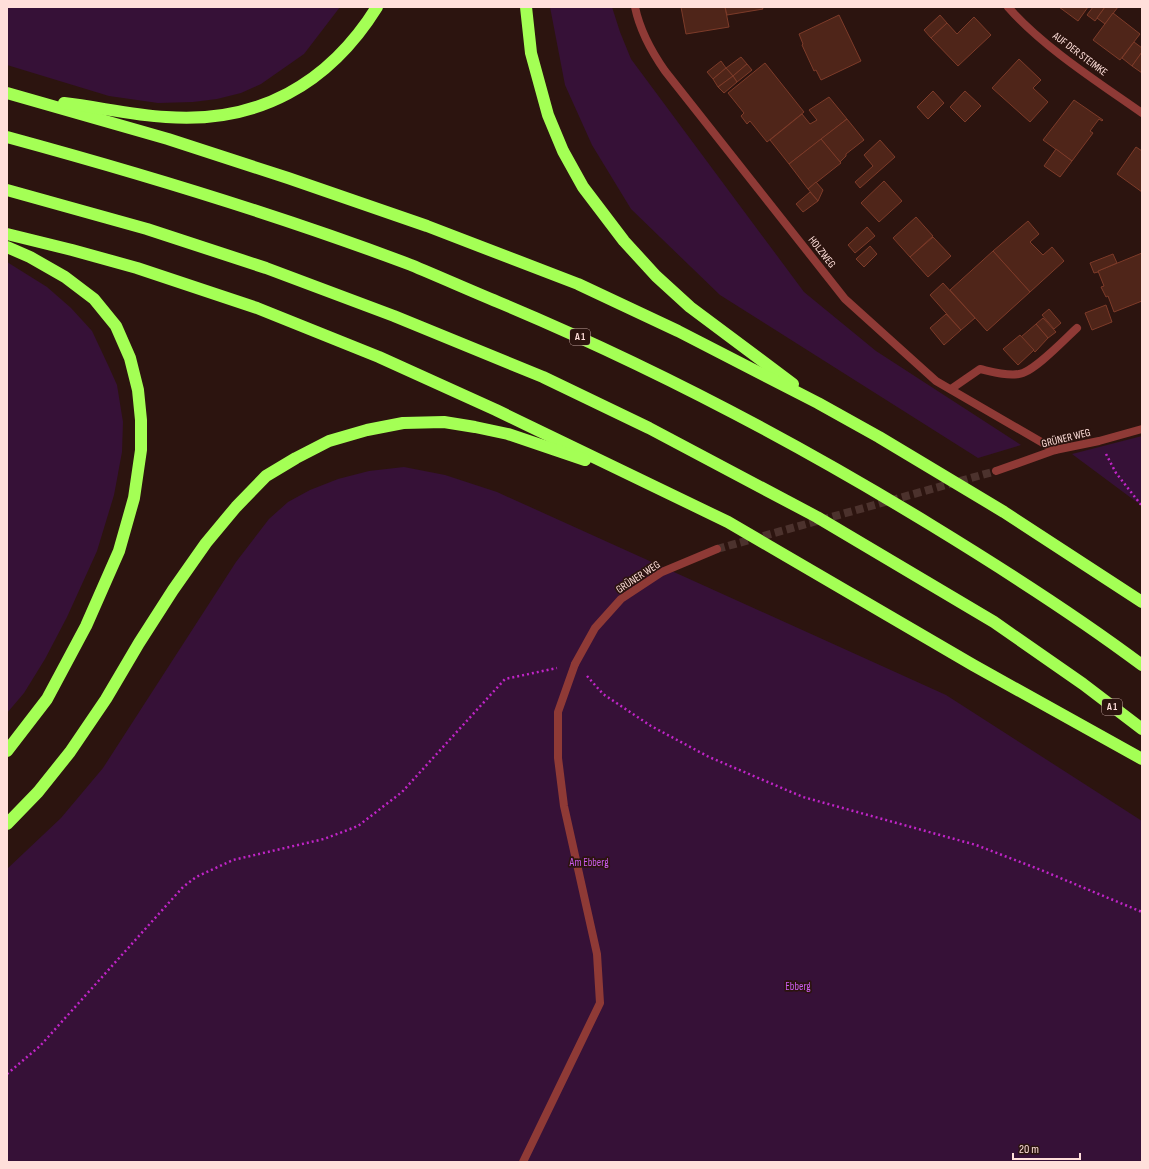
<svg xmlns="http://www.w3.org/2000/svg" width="1149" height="1169" font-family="'Sofia Sans Condensed',sans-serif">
  <rect width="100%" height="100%" fill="#2c140f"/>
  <g fill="#361137">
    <path d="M7 7H340L304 54 261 84 241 93 217 99 193 102 158 103 109 96 7 65Z"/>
    <path d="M550 7H612L620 32 631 59 804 292 876 351 1021 445 978 458 720 295 631 209 592 145 565 85Z"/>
    <path d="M7 262 47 287 71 308 92 331 108 365 117 385 123 422 122 452 114 495 97 551 67 617 45 659 24 693 7 713Z"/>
    <path d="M1142 436V506L1072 454Z"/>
    <path d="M404 467 445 475 497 492 946 695 1142 821V1162H7V869L61 818 103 768 236 562 269 519 288 502 310 490 338 479 369 471Z"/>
  </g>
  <g fill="#4f2519" stroke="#7d3b29">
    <path d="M681 7H725L729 27 686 34Z"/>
    <path d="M725 7H762L763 9 727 15Z"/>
    <path d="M1059 7H1088L1078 21Z"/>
    <path d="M1093 7H1105L1095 21 1087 15Z"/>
    <path d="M1105 7H1118L1105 24 1097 18Z"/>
    <path d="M1113 13 1140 34 1120 60 1093 40Z"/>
    <path d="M839 15 861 61 821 80 816 70 814 71 802 45 803 44 799 34Z"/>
    <path d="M940 15 947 23 931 38 924 30Z"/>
    <path d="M974 17 991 35 958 66 931 38 947 23 957 34Z"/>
    <path d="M1134 42 1142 48V52L1132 66 1122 58Z"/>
    <path d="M1142 52V73L1132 66Z"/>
    <path d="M741 57 747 64 733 76 726 68Z"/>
    <path d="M1019 59 1041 80 1033 88 1048 102 1030 122 992 88Z"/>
    <path d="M721 61 726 68 713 79 707 72Z"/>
    <path d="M765 63 804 112 767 142 750 121 747 124 741 116 744 113 728 93Z"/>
    <path d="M747 64 752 70 737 82 733 76Z"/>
    <path d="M726 68 733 76 718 87 713 79Z"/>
    <path d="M733 76 737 82 724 93 718 87Z"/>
    <path d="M933 91 944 103 928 119 917 107Z"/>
    <path d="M965 91 981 106 965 122 950 107Z"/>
    <path d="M829 97 847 119 789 164 770 140 802 114 810 124 817 120 809 110Z"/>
    <path d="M1074 100 1103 120 1102 121 1099 119 1090 131 1093 133 1072 161 1043 140Z"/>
    <path d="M847 119 864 140 846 154V156L840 162 821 139Z"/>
    <path d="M821 139 841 163 808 189 789 164Z"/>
    <path d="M880 140 895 157 860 188 855 182 873 166 864 155Z"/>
    <path d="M1136 147 1142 151V192L1117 174Z"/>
    <path d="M1056 149 1072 161 1060 177 1044 166Z"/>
    <path d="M884 181 902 201 879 222 861 203Z"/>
    <path d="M816 182 823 190 818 201 808 189Z"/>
    <path d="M810 192 818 201 803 212 796 204Z"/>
    <path d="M916 217 933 236 910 257 893 238Z"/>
    <path d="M1028 221 1039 234 1030 242 1043 255 1052 247 1064 261 1030 292 993 251Z"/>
    <path d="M867 227 875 236 855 253 848 245Z"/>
    <path d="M933 237 951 256 928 277 910 257Z"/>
    <path d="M870 246 877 254 864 267 856 259Z"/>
    <path d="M993 251 1030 292 987 331 950 290Z"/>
    <path d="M1142 253V301L1114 312 1108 296 1106 297 1101 287 1104 286 1098 271Z"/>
    <path d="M1113 254 1117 263 1098 271V272L1094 273 1090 263Z"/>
    <path d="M943 283 975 318 961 330 930 295Z"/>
    <path d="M1106 305 1112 322 1092 330 1085 313Z"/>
    <path d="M1049 309 1061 323 1054 329 1042 315Z"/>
    <path d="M946 314 961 330 944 345 930 328Z"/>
    <path d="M1043 318 1056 332 1048 338 1036 324Z"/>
    <path d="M1036 324 1048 338 1035 352 1021 337Z"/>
    <path d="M1020 335 1034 350 1018 365 1003 349Z"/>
  </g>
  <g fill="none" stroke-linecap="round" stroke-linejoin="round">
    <path stroke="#4c322d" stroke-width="8" stroke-dasharray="8 4" stroke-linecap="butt" d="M717 549 996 471"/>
    <g stroke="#c125c8" stroke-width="2.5" stroke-dasharray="2 3" stroke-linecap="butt">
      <path d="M1106 454 1116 473 1142 506"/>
      <path d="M587 676 603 694 651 726 709 757 803 797 976 845 1041 870 1142 912"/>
      <path d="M7 1074 40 1046 183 887 196 877 233 860 324 839 358 826 402 792 505 679 557 668"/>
    </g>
    <g stroke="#8f3a36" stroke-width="8">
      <path d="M951 389 980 369C993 372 1006 376 1019 374 1033 373 1065 339 1077 328"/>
      <path d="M523 1162 600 1003 597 954 564 806 558 758V712L575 664"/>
    </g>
    <g stroke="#8f3a36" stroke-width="8">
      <path d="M635 7C640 31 651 51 665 71L845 299 936 381 1055 450"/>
      <path d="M1008 7C1043 47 1098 82 1142 113"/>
      <path d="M996 471 1055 450 1099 441 1142 429"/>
      <path d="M575 664 595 628 621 599 662 572 717 549"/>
    </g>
    <g stroke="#a4ff55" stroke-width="12">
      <path d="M526 7 531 53 548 115 563 151 583 187 624 241 656 276 690 307 793 384"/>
      <path d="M7 93 168 139 288 178 427 226 578 284 678 331 818 403 879 437 1004 512 1142 602"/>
      <path d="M64 103C98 107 132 115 166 117 258 124 329 84 377 7"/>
      <path d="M7 137C143 174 279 215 411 265 440 277 469 290 498 302 649 365 792 440 931 525 1003 569 1074 614 1142 665"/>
      <path d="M7 190 147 229 266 268 394 316 543 377 649 428 817 517 994 622 1083 684 1142 729"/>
      <path d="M7 234 72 250 137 268 257 308 379 357 496 410 728 522 973 665 1142 759"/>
      <path d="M7 247 30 257 65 277 94 299 116 326 130 358 138 390 141 420V450L134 498 119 551 86 626 47 699 7 751"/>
      <path d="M7 824 38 792 70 752 106 699 139 643 173 590 206 543 236 507 266 476 296 458 329 441 367 430 403 423 444 422 475 427 508 434 585 460"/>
    </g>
  </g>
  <g text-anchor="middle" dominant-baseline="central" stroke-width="3.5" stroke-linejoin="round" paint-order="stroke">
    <g fill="#2c140f" stroke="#c0a29d" stroke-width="1">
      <rect x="570" y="329" width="20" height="16" rx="3"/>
      <rect x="1102" y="699" width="20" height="16" rx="3"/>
    </g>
    <g font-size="10" font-weight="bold" fill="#ffdfda">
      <text x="580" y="337">A 1</text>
      <text x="1112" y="707">A 1</text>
    </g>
    <g font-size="11" fill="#ffdfda" stroke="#2c140f">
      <text transform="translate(1080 54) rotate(37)">AUF DER STEIMKE</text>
      <text transform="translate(822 252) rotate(52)">HOLZWEG</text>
      <text transform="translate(1066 438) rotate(-14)">GRÜNER WEG</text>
      <text transform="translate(638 577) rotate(-33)">GRÜNER WEG</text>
    </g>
    <g font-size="11" fill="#c95aeb" stroke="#2c140f">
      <text x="589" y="862">Am Ebberg</text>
      <text x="798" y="986">Ebberg</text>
    </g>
  </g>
  <rect width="1149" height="1169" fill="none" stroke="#ffdfda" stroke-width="16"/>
  <path d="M1013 1153v6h67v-6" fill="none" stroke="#ffdfda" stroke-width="2"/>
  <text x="1019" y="1153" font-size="12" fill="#ffdfda" stroke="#2c140f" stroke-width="3" paint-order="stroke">20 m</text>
</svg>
